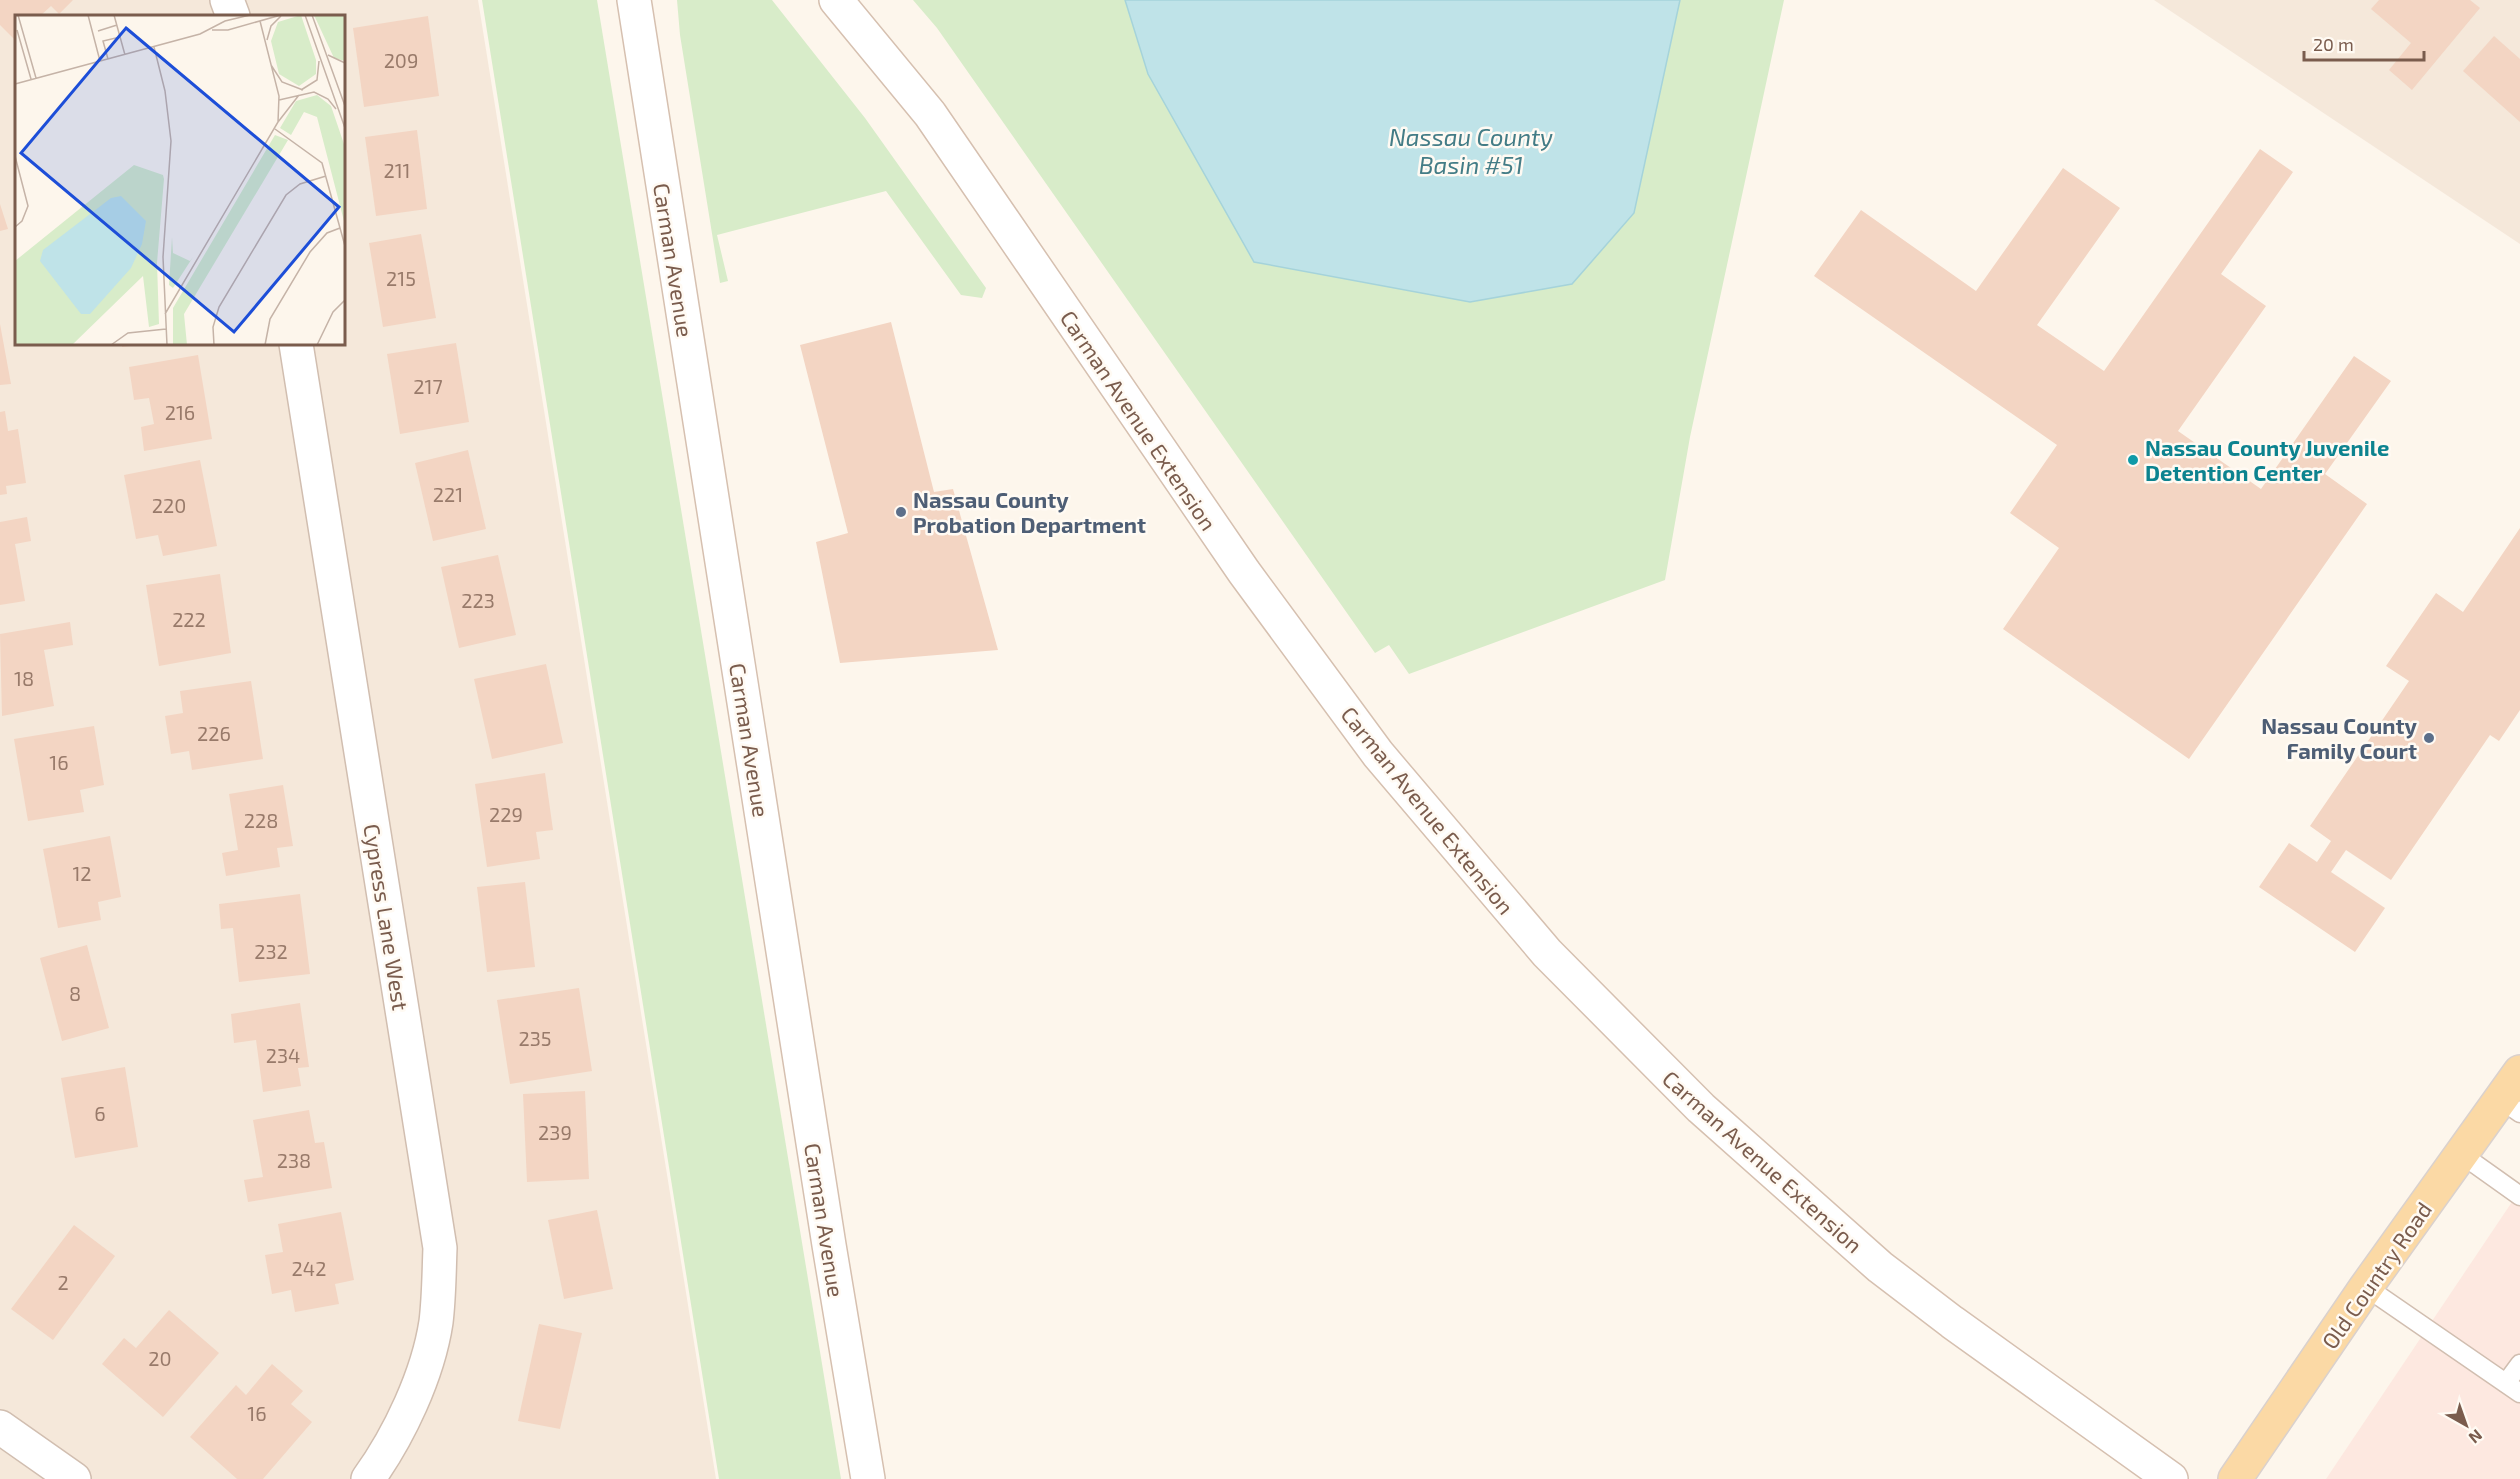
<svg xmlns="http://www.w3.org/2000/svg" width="2520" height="1479" font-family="'Exo 2',sans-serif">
  <rect width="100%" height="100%" fill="#fdf6ec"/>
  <g fill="#f5e8da" fill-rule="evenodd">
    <path d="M0 0H478L716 1479H0ZM16 16H344V344H16Z"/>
    <path d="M2154 0H2520V244Z"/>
  </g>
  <path fill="#fde8e0" d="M2520 1190V1479H2326Z"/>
  <g fill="#d8ecc9">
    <path d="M482 0H597L841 1479H719Z"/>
    <path d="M677 0H772L865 118 986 288 982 298 961 295 886 191 717 235 728 281 720 283 680 35Z"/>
    <path d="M913 0H1784L1690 437 1665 580 1409 674 1389 645 1375 653 937 28Z"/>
  </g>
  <path fill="#bfe3e8" stroke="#a5d3da" stroke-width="1.5" d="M1125 0H1680L1634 213 1572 284 1470 302 1254 262 1148 74Z"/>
  <g fill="#f3d5c3">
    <path d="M0 0H73L59 14 51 6 40 16H16V41L0 25Z"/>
    <path d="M2379 0H2470L2480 8 2412 90 2389 70 2411 43 2371 9Z"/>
    <path d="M428 16 439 96 364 107 353 28Z"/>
    <path d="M2494 36 2520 59V122L2463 71Z"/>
    <path d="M417 130 427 209 376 216 365 137Z"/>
    <path d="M2260 149 2293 172 2221 274 2266 306 2178 431 2261 489 2354 356 2391 381 2325 474 2367 504 2189 759 2003 629 2059 548 2010 513 2057 445 1814 276 1861 210 1976 291 2063 168 2120 208 2037 325 2104 371Z"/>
    <path d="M0 204 8 229 0 231Z"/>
    <path d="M421 234 436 318 383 327 369 243Z"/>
    <path d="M891 322 934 492 953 489 998 650 840 663 816 542 848 533 800 345Z"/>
    <path d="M0 324 11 384 0 385Z"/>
    <path d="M456 343 469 422 400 434 387 354Z"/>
    <path d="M122 344H136V345L122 347Z"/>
    <path d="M198 355 212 439 144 451 141 427 154 424 149 398 134 400 129 367Z"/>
    <path d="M5 411 8 431 18 429 26 483 6 486 7 494 0 495V412Z"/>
    <path d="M468 450 486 529 433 541 415 463Z"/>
    <path d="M200 460 217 546 163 556 158 535 136 539 124 475Z"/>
    <path d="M27 517 31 541 15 544 25 601 0 605V522Z"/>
    <path d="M2520 528V710L2499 741 2490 735 2391 880 2346 850 2331 872 2385 908 2355 952 2259 887 2289 843 2317 862 2331 841 2310 826 2409 681 2386 666 2436 593 2463 612Z"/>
    <path d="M498 555 516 635 459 648 441 567Z"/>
    <path d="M220 574 231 653 159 666 146 585Z"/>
    <path d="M70 622 73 645 44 650 54 706 2 716 0 634Z"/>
    <path d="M546 664 563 743 492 759 474 679Z"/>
    <path d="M251 681 263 759 192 770 189 751 171 754 165 716 183 713 180 691Z"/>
    <path d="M94 726 104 785 80 790 84 812 28 821 14 739Z"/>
    <path d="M545 773 553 830 536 832 540 859 487 867 475 784Z"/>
    <path d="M283 785 293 846 277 848 280 867 226 876 222 853 238 850 229 794Z"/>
    <path d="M110 836 121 897 98 902 101 920 58 928 43 849Z"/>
    <path d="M525 882 535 967 487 972 477 887Z"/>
    <path d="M300 894 310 974 239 982 233 928 221 929 219 904Z"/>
    <path d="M87 945 109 1028 62 1041 40 958Z"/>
    <path d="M579 988 592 1071 510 1084 497 1000Z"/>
    <path d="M300 1003 309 1067 298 1068 301 1086 263 1092 256 1040 234 1043 231 1014Z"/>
    <path d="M125 1067 138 1147 75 1158 61 1078Z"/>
    <path d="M585 1091 589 1179 527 1182 523 1094Z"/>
    <path d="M309 1110 315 1143 324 1142 332 1188 248 1202 244 1180 263 1177 253 1120Z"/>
    <path d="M597 1210 613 1289 564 1299 548 1220Z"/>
    <path d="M341 1212 354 1280 335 1284 339 1304 295 1312 291 1290 272 1294 265 1255 283 1252 278 1224Z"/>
    <path d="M74 1225 115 1256 53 1340 11 1309Z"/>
    <path d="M169 1310 219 1353 163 1417 102 1364 124 1338 136 1348Z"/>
    <path d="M539 1324 582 1333 560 1429 518 1421Z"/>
    <path d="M272 1364 303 1391 291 1404 312 1422 263 1479H237L190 1437 236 1385 246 1395Z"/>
  </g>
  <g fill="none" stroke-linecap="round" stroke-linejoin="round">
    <defs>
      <g id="service">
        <path d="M2500 1099 2520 1113"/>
        <path d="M2461 1154 2520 1196"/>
        <path d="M2366 1287 2520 1393"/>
        <path d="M2506 1383 2520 1364"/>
      </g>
      <g id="minor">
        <path d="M227 0 233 16"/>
        <path d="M296 344 440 1248C439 1273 439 1298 436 1322 428 1375 399 1436 368 1479"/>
        <path d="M0 1427 74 1479"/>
      </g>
      <g id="secondary">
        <path d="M634 0 829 1245 868 1479"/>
        <path d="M836 0 930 114 1244 572 1378 754 1547 953 1701 1108 1880 1267 1952 1322 2171 1479"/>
      </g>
      <path id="primary" d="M2235 1479 2366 1287 2520 1072"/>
    </defs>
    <use href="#service" stroke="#d1beb0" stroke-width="21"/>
    <use href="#minor" stroke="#d1beb0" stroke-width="36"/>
    <use href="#secondary" stroke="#d6c0b0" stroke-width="36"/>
    <use href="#primary" stroke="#dad1cd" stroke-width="36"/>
    <use href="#service" stroke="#fff" stroke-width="18"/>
    <use href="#minor" stroke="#fff" stroke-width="33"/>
    <use href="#secondary" stroke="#fff" stroke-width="33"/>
    <use href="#primary" stroke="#fbd9a5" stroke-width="33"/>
  </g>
  <circle fill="#0f9aa8" stroke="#fffaf3" stroke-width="2" cx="2133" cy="460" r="6"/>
  <g fill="#5c6f8a" stroke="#fffaf3" stroke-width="2">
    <circle cx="901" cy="512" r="6"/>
    <circle cx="2429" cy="738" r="6"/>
  </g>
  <g text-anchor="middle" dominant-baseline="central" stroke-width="5" stroke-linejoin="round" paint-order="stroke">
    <g font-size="20" fill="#987a6a">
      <text x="401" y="60">209</text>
      <text x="397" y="170">211</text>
      <text x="401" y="278">215</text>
      <text x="428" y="386">217</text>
      <text x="180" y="412">216</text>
      <text x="448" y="494">221</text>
      <text x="169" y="505">220</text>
      <text x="478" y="600">223</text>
      <text x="189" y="619">222</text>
      <text x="24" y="678">18</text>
      <text x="214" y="733">226</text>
      <text x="59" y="762">16</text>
      <text x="506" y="814">229</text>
      <text x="261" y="820">228</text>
      <text x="82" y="873">12</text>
      <text x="271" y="951">232</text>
      <text x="75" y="993">8</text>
      <text x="535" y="1038">235</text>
      <text x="283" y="1055">234</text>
      <text x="100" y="1113">6</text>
      <text x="555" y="1132">239</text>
      <text x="294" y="1160">238</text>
      <text x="309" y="1268">242</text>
      <text x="63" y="1282">2</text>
      <text x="160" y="1358">20</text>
      <text x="257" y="1413">16</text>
    </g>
    <g font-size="22" fill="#7a5c4d" stroke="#fffaf3">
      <text transform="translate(674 260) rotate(81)">Carman Avenue</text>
      <text transform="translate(1139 420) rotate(56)">Carman Avenue Extension</text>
      <text transform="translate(750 740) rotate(81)">Carman Avenue</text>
      <text transform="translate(1428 810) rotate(51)">Carman Avenue Extension</text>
      <text transform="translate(387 917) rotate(81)">Cypress Lane West</text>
      <text transform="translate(1763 1161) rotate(42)">Carman Avenue Extension</text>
      <text transform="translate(825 1220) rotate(81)">Carman Avenue</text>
      <text transform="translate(2376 1275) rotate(-55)">Old Country Road</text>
    </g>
    <g font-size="22" font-weight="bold" fill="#0d838f" stroke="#fffaf3" text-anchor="start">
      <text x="2145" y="447">Nassau County Juvenile<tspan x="2145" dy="25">Detention Center</tspan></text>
    </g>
    <g font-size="22" font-weight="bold" fill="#4e5e75" stroke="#fffaf3" text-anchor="start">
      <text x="913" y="499">Nassau County<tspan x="913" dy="25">Probation Department</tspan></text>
      <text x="2417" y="725" text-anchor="end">Nassau County<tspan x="2417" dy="25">Family Court</tspan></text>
    </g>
    <g font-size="24" font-style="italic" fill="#437c86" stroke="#fffaf3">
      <text x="1471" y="136">Nassau County<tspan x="1471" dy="28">Basin #51</tspan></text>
    </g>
  </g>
  <g transform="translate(15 15)">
    <rect width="330" height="330" fill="#fdf6ec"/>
    <path d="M286 0 301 45V59L284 71 264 59 256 26 263 7ZM299 0H330V46L319 43ZM302 80 316 91 330 132V210L302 102 289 97 276 120 265 113 281 86ZM260 120 273 125 169 299 172 330H158V293ZM119 150 148 160 149 164 142 248 144 309 134 312 128 261 57 330H0V246ZM157 222 158 238 175 246 178 242 158 273 154 270Z" fill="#d8ecc9"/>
    <path d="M106 181 131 206 127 229 116 253 75 299H66L25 246 28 235 96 183Z" fill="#bfe3e8"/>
    <path fill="none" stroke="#c5b3a7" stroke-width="1.5" d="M3 0 21 63M73 0 85 46M99 0 110 40M290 0 330 113M297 0 330 91M2 15 16 64M197 15H213L266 0M83 16 102 10M252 25 256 11 266 1M139 32 150 76 156 126 148 242 152 330M313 40 330 48M93 44 88 26 105 22M256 50 267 67 288 75M0 69 185 19 210 6 235 0M286 75 302 65 304 46M264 85 299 77 313 84 321 94M263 107 284 80M260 114 307 148 330 231M0 141 13 191 7 206 0 212M150 299 263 107 264 81 245 6M96 330 113 318 151 314M199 330 198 312 204 292 271 180 285 169 311 161M250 330 255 304 295 237 312 218 325 213M302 330 318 297 330 285"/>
    <path fill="#1d4ed8" fill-opacity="0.15" stroke="#1d4ed8" stroke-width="3" d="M111 13 324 192 219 317 6 138Z"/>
    <rect width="330" height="330" fill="none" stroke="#7a5c4d" stroke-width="3"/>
  </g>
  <g transform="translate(2466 1425) rotate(140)" stroke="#fffaf3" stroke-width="4.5" paint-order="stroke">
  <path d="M0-4.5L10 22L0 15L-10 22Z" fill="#7a5c4d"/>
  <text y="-9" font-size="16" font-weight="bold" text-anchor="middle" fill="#7a5c4d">N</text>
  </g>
  <path d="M2304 51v9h120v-9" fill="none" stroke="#7a5c4d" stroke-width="3"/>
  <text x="2313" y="51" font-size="18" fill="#7a5c4d" stroke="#fffaf3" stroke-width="4.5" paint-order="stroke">20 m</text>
</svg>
